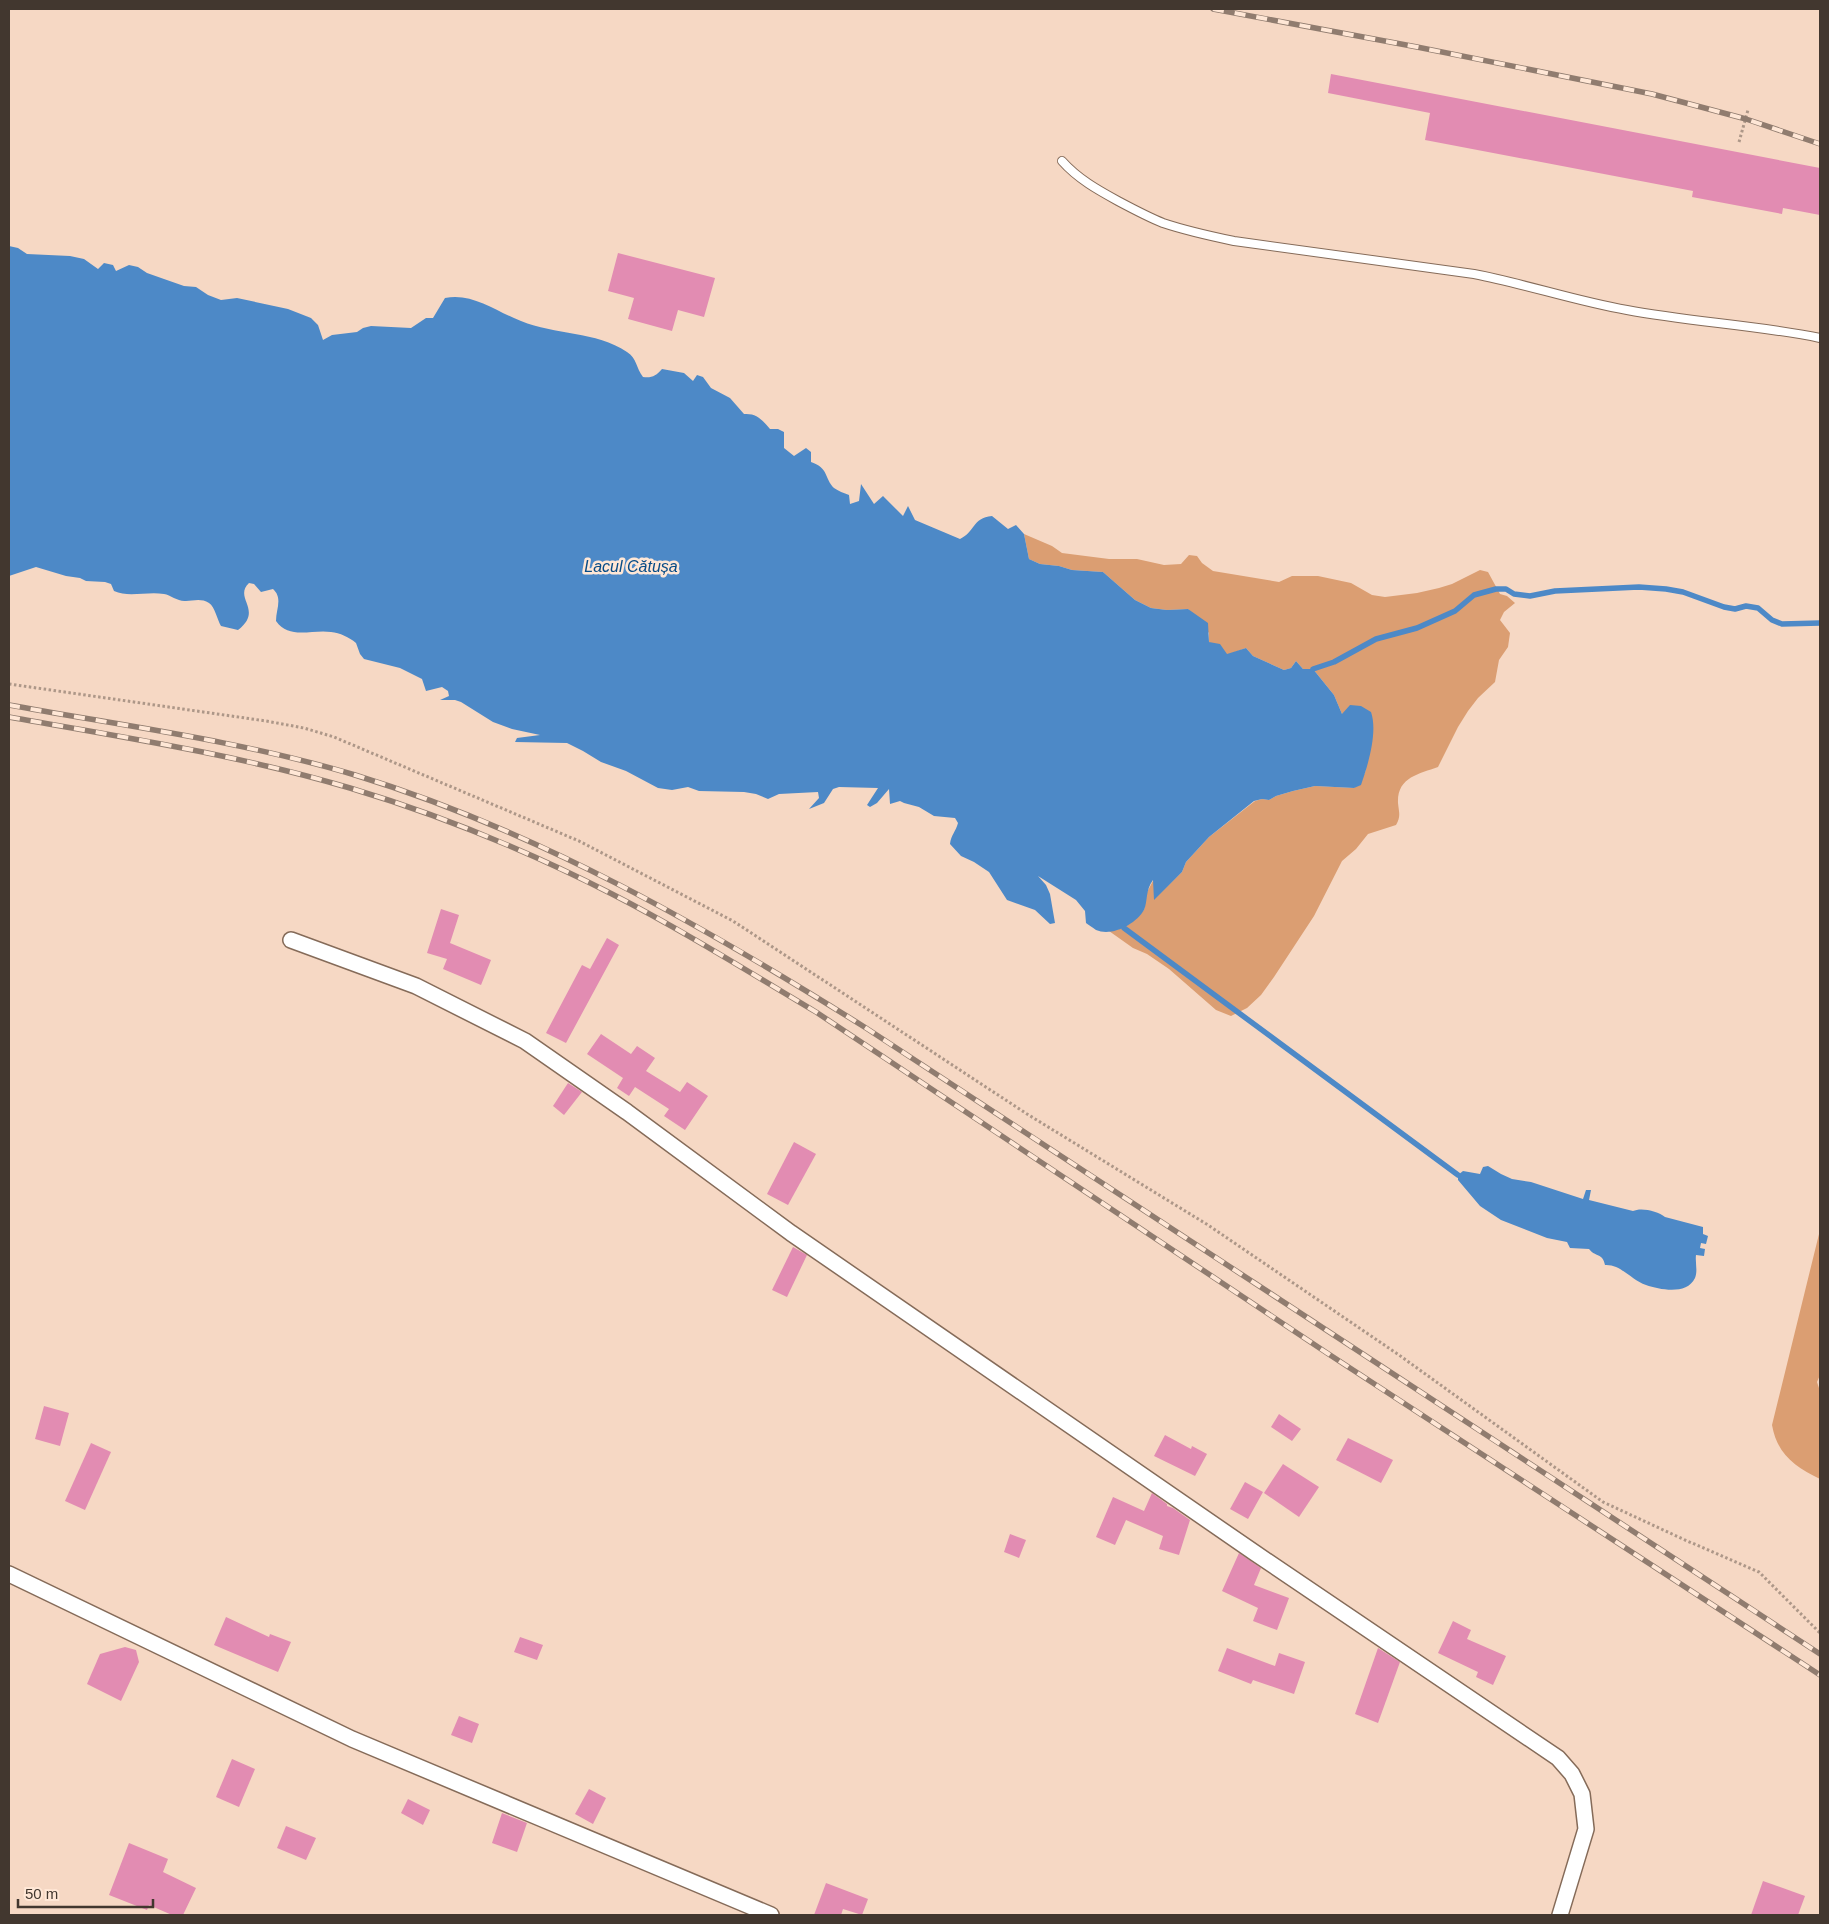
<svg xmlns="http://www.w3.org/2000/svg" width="1829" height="1924" font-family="Arial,sans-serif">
  <rect width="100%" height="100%" fill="#f6d8c4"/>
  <g fill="#db9e72">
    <path d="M1024 534 1052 546 1062 553 1109 559H1137L1164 565 1181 564 1189 555 1197 556 1202 563 1213 571 1279 582 1292 576H1318L1351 583 1372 595 1385 597 1417 593 1439 588 1452 584 1480 570 1488 572 1500 594 1507 596 1515 603 1504 612 1500 620 1510 633 1508 647 1499 660 1495 682 1478 698 1468 711 1458 727 1438 767C1419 774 1397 777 1398 803 1399 813 1401 816 1396 825L1368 834 1356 849 1342 861 1314 916 1274 977 1261 995 1247 1008 1231 1016 1216 1010 1169 969 1147 954 1133 948 1109 931 1124 928 1144 910 1146 894 1154 879V899L1182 872 1186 862 1209 837 1255 801 1262 799 1269 800 1276 796 1293 791 1315 786 1354 788 1365 773 1368 755 1342 714 1334 695 1313 669H1303L1296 661 1291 668 1284 670 1253 656 1246 648 1227 655 1209 642V633L1188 609 1167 610 1151 608 1135 600 1103 572 1072 570 1059 566 1040 564 1029 559Z"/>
    <path d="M1820 1230V1375L1817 1382 1820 1391V1479C1795 1467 1777 1454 1772 1425Z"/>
  </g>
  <g fill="#4d89c7">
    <path d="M9 246 18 248 27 254 70 256 84 259 98 269 104 263 113 265 116 271 129 265 138 267 147 273 164 279 184 286 196 287 208 295 221 300 237 298 288 309 311 318 318 325 323 340 332 335 357 332 363 328 371 326 411 328 426 318H433L445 298C472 292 497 312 521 321 555 335 596 331 627 352 637 358 636 368 643 377 652 378 656 376 662 369L684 373 693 381 697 375 703 377 711 388 730 398 744 414C757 413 762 420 770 429H778L784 432V448L794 456 806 448 811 452V462C829 468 824 478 834 488 838 491 844 493 849 495L850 504 859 501 861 484 874 504 883 496 903 516 908 506 915 520 960 539C975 532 972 518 992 516L1008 529 1016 525 1024 534 1029 559 1040 564 1059 566 1072 570 1103 572 1135 600 1151 608 1167 610 1188 609 1208 623 1209 642 1220 644 1227 654 1246 648 1253 656 1284 670 1291 668 1296 661 1303 669H1313L1334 695 1342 714 1350 705 1361 706 1371 712C1378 732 1368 765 1361 785L1354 788 1315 786 1293 791 1276 796 1269 800 1262 799 1254 801 1209 837 1186 862 1182 872 1154 900 1153 880C1145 891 1148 901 1144 910 1136 924 1112 937 1096 930 1093 928 1089 925 1086 923L1085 911 1076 900 1038 876 1046 885 1050 894 1055 923 1050 924 1035 910 1007 900 989 872 974 862 961 856 950 844C951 835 956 831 958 823L955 818 934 816 919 807 904 803 900 801 890 804 889 789 877 803 870 807 867 805 878 788 839 787 833 789 824 803 809 809 819 798 818 792 779 794 768 799 756 794 744 792 699 791 688 787 672 790 658 788 626 771 601 762 583 751 567 743 515 742 517 738 540 735 512 729 493 722 461 702 455 700H440L449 696 448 691 442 687 426 691 422 679 400 668 364 659 360 654 356 643C349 637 340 633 331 632 312 629 289 640 276 621 276 609 283 598 273 589L261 592 254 584 249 583C233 598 264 610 238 630L221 626C217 619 215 607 209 603 201 598 193 601 186 601 178 602 171 595 164 594 147 591 129 598 114 591L111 584 105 582 86 581 80 578 66 576 36 567 9 576Z"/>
    <path d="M1488 1166 1501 1174 1512 1179 1531 1182 1583 1199 1586 1190H1591L1589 1200 1633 1211C1641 1207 1658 1211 1665 1217L1703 1227V1234L1708 1236 1706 1244 1701 1243 1700 1248 1705 1249 1704 1256 1696 1255C1695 1263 1698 1270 1695 1278 1687 1295 1661 1290 1646 1285 1631 1280 1621 1264 1605 1265 1603 1253 1595 1257 1589 1249L1570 1248 1567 1242 1547 1238 1501 1220 1480 1206 1458 1180V1175L1463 1171 1480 1174 1483 1167Z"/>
  </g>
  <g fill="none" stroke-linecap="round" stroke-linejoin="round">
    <g stroke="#4d89c7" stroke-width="5.5">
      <path d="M1313 669 1334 662 1376 639 1417 628 1455 611 1474 595 1496 589H1506L1514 594 1530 596 1555 591 1639 587 1666 589 1683 592 1724 607 1735 609 1746 606 1758 608 1772 620 1782 624 1820 623"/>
      <path d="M1124 928 1458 1175"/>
    </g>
  </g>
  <g fill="#e28cb2">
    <path d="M1331 74 1820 168V215L1783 208 1782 214 1692 197 1693 191 1425 140 1430 113 1328 93Z"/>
    <path d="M618 253 715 278 704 317 678 310 672 331 628 319 634 298 608 291Z"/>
    <path d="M441 909 459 915 450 943 491 960 481 985 443 969 447 959 427 953Z"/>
    <path d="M607 938 619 945 566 1043 546 1033 582 965 590 969Z"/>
    <path d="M601 1034 631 1054 637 1046 655 1058 646 1071 680 1092 687 1082 708 1096 685 1130 664 1116 669 1109 635 1087 629 1096 617 1088 623 1078 587 1054Z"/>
    <path d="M568 1083 582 1092 564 1115 553 1106Z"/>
    <path d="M794 1142 816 1154 788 1205 767 1194Z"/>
    <path d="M793 1247 807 1255 787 1297 772 1290Z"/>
    <path d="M44 1406 69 1413 60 1446 35 1439Z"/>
    <path d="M1279 1414 1301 1429 1292 1441 1271 1427Z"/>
    <path d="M1165 1435 1191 1449 1192 1446 1207 1454 1195 1476 1154 1456Z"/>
    <path d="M1348 1438 1393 1460 1381 1483 1336 1460Z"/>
    <path d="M91 1443 111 1452 85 1510 65 1501Z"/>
    <path d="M1283 1464 1319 1487 1299 1517 1264 1493Z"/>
    <path d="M1245 1482 1263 1492 1248 1519 1230 1509Z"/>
    <path d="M1152 1493 1167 1504V1506L1173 1508 1190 1520 1179 1555 1159 1549 1163 1536 1126 1520 1115 1545 1096 1537 1113 1497 1144 1511Z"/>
    <path d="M1010 1534 1026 1540 1019 1558 1004 1552Z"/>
    <path d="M1239 1553 1261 1568 1254 1585 1289 1598 1277 1630 1253 1621 1258 1608 1222 1591Z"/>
    <path d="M226 1617 269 1637 270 1634 291 1642 278 1672 214 1645Z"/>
    <path d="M1453 1621 1471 1630 1467 1639 1506 1656 1493 1685 1476 1677 1478 1672 1438 1653Z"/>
    <path d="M520 1637 543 1645 537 1660 514 1652Z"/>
    <path d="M125 1647 136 1650 139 1662 121 1701 87 1684 100 1654Z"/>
    <path d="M1227 1648 1275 1666 1279 1653 1305 1662 1294 1694 1253 1680 1251 1684 1218 1671Z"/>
    <path d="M1378 1648 1400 1662 1378 1723 1355 1714Z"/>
    <path d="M459 1716 479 1724 472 1743 451 1735Z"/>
    <path d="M232 1759 255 1769 239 1807 216 1797Z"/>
    <path d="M589 1789 606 1798 593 1824 575 1814Z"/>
    <path d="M408 1799 430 1810 423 1825 401 1813Z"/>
    <path d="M502 1813 527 1823 517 1852 492 1843Z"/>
    <path d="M286 1826 316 1838 306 1860 277 1848Z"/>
    <path d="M129 1843 168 1859 163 1872 196 1888 183 1915H172L149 1905 147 1910 109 1895Z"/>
    <path d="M1763 1881 1805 1896 1798 1915H1751Z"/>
    <path d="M826 1883 868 1899 862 1915 843 1909 841 1915H814Z"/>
  </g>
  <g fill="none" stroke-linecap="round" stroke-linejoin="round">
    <defs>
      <path id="lane" d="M1062 161C1078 179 1098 190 1118 201 1133 209 1148 217 1163 223 1187 231 1210 236 1234 241L1474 274C1526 284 1575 301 1627 310 1691 322 1757 325 1820 338"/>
      <g id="street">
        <path d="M291 940 416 986 525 1041 627 1112 791 1233 1255 1553 1558 1758 1572 1774 1582 1794 1586 1829 1560 1915"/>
        <path d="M9 1574 352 1739 771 1915"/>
      </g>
    </defs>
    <use href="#lane" stroke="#856b59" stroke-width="10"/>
    <use href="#street" stroke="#856b59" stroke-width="18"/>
    <g stroke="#ad9788" stroke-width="3" stroke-dasharray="2.5 2.5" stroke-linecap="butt">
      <path d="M1739 142 1748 110"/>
      <path d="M9 684 266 721 304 728 334 737 579 841 733 921 1027 1114 1208 1225 1399 1355 1603 1502 1685 1540 1759 1572 1820 1633"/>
    </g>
    <use href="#lane" stroke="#fff" stroke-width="8"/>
    <use href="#street" stroke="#fff" stroke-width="15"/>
    <defs>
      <g id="rail">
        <path d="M1213 9 1417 47 1652 94 1746 119 1820 144"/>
        <path d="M9 705C124 726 242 741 355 775 538 831 705 927 866 1028L1820 1654"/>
        <path d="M9 717C123 737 239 755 350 788 440 815 528 851 612 894 682 930 749 972 816 1012L1327 1353 1820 1675"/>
      </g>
    </defs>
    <use href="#rail" stroke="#907c6f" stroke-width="5.5"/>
    <use href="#rail" stroke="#ffe7d6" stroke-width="4" stroke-dasharray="11" stroke-linecap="butt"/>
  </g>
  <g text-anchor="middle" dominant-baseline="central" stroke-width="5" stroke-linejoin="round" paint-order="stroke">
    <g font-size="16" font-style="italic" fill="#074b86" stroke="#ffe7d6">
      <text x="631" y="566">Lacul Cătușa</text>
    </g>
  </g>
  <rect width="1829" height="1924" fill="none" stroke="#42372f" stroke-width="20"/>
  <path d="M18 1899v8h135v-8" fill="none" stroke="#42372f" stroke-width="2.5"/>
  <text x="25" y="1899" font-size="15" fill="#42372f" stroke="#ffe7d6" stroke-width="4" paint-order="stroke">50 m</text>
</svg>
